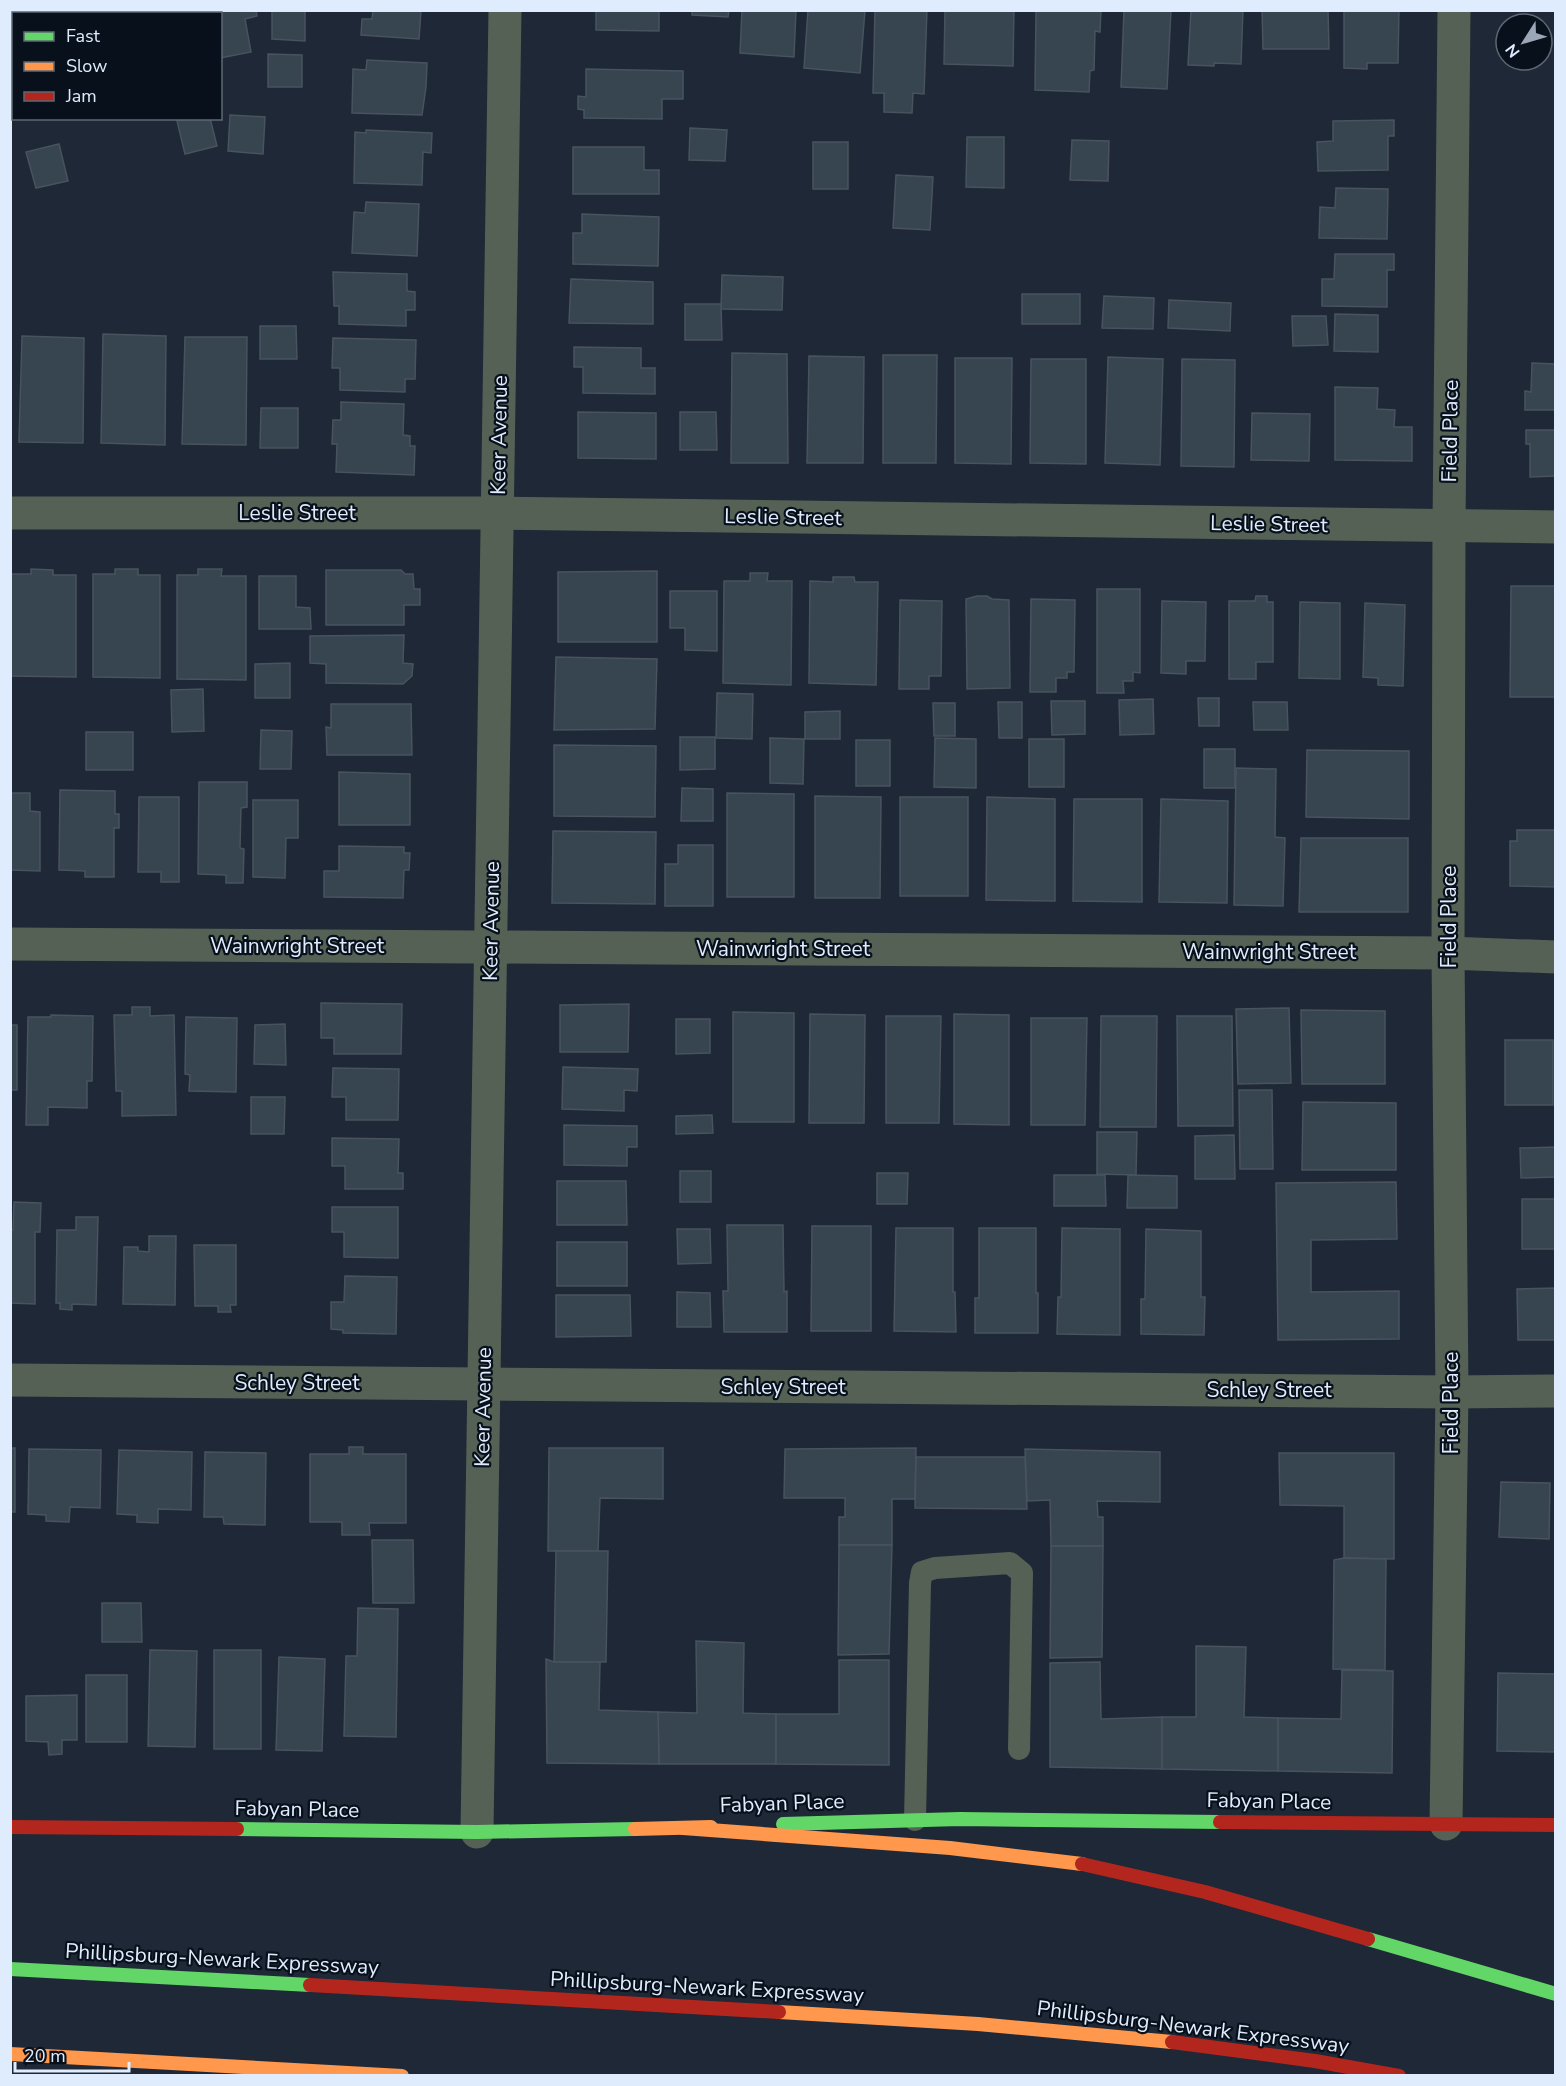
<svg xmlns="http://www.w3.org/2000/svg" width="1566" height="2086" font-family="'Nunito Sans',sans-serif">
  <rect width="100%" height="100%" fill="#1e2836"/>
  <g fill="#374551" stroke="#48535d" stroke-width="1.5">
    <path d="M190 10H256L257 16 245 19 251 52 220 58V14H191Z"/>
    <path d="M272 10H305V41L272 39Z"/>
    <path d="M373 10H421L419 39 361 35 362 19H372Z"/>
    <path d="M596 10H659V31L596 30Z"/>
    <path d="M692 10H729L728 17 692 15Z"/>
    <path d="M742 10H796L794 57 740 53Z"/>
    <path d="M808 10H865L860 73 804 68Z"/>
    <path d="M875 10H927L924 94 913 93 912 113 884 112V93H873Z"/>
    <path d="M945 10H1014L1013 66 944 64Z"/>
    <path d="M1036 10H1101L1100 32 1095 31 1094 70 1090 71 1089 92 1035 90Z"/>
    <path d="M1124 10H1171L1167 89 1121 87Z"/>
    <path d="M1191 10H1243L1241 64 1214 63V66L1188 65Z"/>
    <path d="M1262 10H1328L1329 49H1263Z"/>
    <path d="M1344 10H1399L1398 63H1367V69L1344 68Z"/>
    <path d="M14 51V103H10V52Z"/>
    <path d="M268 54 302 55V87H268Z"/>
    <path d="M367 60 427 63 426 87 422 115 352 113 353 69 366 70Z"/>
    <path d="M586 69 683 71V99H662V119L584 118V110L578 109V96L586 97Z"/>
    <path d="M230 115 265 117 263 154 228 151Z"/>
    <path d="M186 118H210L217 146 185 154 177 121Z"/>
    <path d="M1394 120V136H1388V170L1318 171 1317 142 1333 141V121Z"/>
    <path d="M690 128 727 130 725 161 689 160Z"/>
    <path d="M366 130 432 133 431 153 423 152 422 185 354 183 355 132 366 133Z"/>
    <path d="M967 137H1004V188L966 187Z"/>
    <path d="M1072 140 1109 141 1108 181 1070 180Z"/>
    <rect x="813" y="142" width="35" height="47"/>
    <path d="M59 144 68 181 36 188 26 152Z"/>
    <path d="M573 147H644V170H659V194H573Z"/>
    <path d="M896 175 933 177 930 230 893 228Z"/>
    <path d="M1336 188 1388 189 1387 239 1319 238 1320 207 1335 208Z"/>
    <path d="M366 202 419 204 417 256 352 253 354 212 365 213Z"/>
    <path d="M582 214 659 217 658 266 573 264V233H582Z"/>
    <path d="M1335 254H1394V270H1387V307L1322 306V279H1334Z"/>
    <path d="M333 272 407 274V291L415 292V310H406V326L339 324V306H334Z"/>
    <path d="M722 275 783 277 782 310 721 309Z"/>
    <path d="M571 279 653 282V324L569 323Z"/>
    <rect x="1022" y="294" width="58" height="30"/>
    <path d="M1104 296 1154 298 1153 329 1102 328Z"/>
    <path d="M1169 300 1231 303 1230 331 1168 328Z"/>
    <path d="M685 304H721L722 340H685Z"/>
    <path d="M1335 314 1378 315V352L1334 351Z"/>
    <path d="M1292 316H1326L1328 345 1293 346Z"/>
    <path d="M260 326H296L297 359H260Z"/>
    <path d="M103 334 166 336 165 445 101 443Z"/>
    <path d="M22 336 84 338 83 443 19 442Z"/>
    <path d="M185 337H247L246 445 182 444Z"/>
    <path d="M333 338 416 340 415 379H405V392L340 390V368H332Z"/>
    <path d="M574 347 641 348V368H655V394L583 393V367H574Z"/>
    <path d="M732 353 787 354 788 463H731Z"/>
    <path d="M883 355H937L936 463H883Z"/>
    <path d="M809 356 864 357 863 463H807Z"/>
    <path d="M1108 357 1163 359 1160 465 1105 463Z"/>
    <path d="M955 358H1012L1011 464 955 463Z"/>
    <path d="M1031 359H1086V464L1030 463Z"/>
    <path d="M1182 359 1235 360 1234 467 1181 466Z"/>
    <path d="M1532 363 1556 364V410H1525V391L1531 392Z"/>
    <path d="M1335 387 1378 388 1377 409 1395 410 1394 427H1412V461L1335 460Z"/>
    <path d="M341 402 404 404 403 435 410 436V446H415L414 475 336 472 337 444H332L333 420H341Z"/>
    <path d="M261 408H298V448H260Z"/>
    <path d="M578 412 656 413V459L578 458Z"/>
    <path d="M680 412H716L717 450H680Z"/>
    <path d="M1252 413 1310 414 1309 461 1251 460Z"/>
    <path d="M1526 430H1556V476L1530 477V444H1526Z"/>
    <path d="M31 569 53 570V575H76V677L10 676V574H31Z"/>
    <path d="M115 569H138V575H160V678L93 677V574H115Z"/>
    <path d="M198 569H222L221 576H246V680L177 679V575H198Z"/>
    <path d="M326 570H401L405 574H413L414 589H420V605H404V625H326Z"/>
    <path d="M657 571V642H558V572Z"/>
    <path d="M750 573H768L767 581H792L791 685 723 683 724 581H750Z"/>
    <path d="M259 576H296V607L310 608 311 629H259Z"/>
    <path d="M833 577H854L855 582H878L876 685 809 683 810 581 833 582Z"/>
    <path d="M1511 586H1556V697H1510Z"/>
    <path d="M1097 589H1140V673L1133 672V681H1123L1124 693H1097Z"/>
    <path d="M670 591H717V651L685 650V628H670Z"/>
    <path d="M977 596H987L992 599 1009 600 1010 688 967 689 966 599Z"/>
    <path d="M1256 596H1267V602H1273V662H1256V679H1229V601H1255Z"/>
    <path d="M1031 599 1075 600 1074 672H1067V678H1056V692H1030Z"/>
    <path d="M900 600 942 601 941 676H929V689H899Z"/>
    <path d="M1162 601 1206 602 1205 661H1186V674L1161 673Z"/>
    <path d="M1300 602 1340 603V679L1299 678Z"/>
    <path d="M1365 603 1405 605 1403 686 1378 685V678L1363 677Z"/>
    <path d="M404 635 403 663 413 664 412 676 403 684 326 683V664L310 663V636Z"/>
    <path d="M556 657 657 659 655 729 554 730Z"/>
    <path d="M290 663V698H255V664Z"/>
    <path d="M203 689 204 731 172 732 171 690Z"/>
    <path d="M717 693 753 694 752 739 716 738Z"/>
    <path d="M1198 698H1219V726H1199Z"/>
    <path d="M1153 699 1154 734 1120 735 1119 700Z"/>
    <path d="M1051 701H1085V734L1052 735Z"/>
    <path d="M998 702H1022V738H999Z"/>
    <path d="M1253 702H1287L1288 730H1254Z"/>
    <path d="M933 703H955V736H934Z"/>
    <path d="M331 704H411L412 755H327L326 727 331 728Z"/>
    <path d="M840 711V739H805V712Z"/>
    <path d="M261 730 292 731 291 769H260Z"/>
    <rect x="86" y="732" width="47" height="38"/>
    <path d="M680 737H715V769L680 770Z"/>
    <path d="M770 738 804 739 803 784 770 783Z"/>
    <path d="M935 738 976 739V788L934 787Z"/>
    <rect x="1029" y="739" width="35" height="48"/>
    <rect x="856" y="740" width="34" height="46"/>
    <path d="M554 745 656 746 655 817 554 816Z"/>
    <rect x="1204" y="749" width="31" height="39"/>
    <path d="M1307 750 1409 751V819L1306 817Z"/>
    <path d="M1236 768 1276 769 1275 837 1285 838 1283 906 1234 905Z"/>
    <path d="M339 772 410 774V825H339Z"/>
    <path d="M199 782H247V807L241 808 240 848 244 849 243 883H226V875L198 874Z"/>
    <path d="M682 788 713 789V821H681Z"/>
    <path d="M60 790 115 791V814H119V828H114V877H85V871L59 870Z"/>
    <path d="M10 793H30V811L40 812V871L10 870Z"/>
    <path d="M727 793 794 794V897H727Z"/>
    <path d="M815 796 881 797 880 898H815Z"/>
    <path d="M139 797H179V882H161V872H138Z"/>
    <rect x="900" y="797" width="68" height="99"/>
    <path d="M987 797 1055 799V901L986 900Z"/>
    <path d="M1074 799H1142V902L1073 901Z"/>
    <path d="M1161 799 1228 801 1227 903 1159 902Z"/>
    <path d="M253 800H298V838H286L285 878 253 877Z"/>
    <path d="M1517 830H1556V887L1510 886V841H1517Z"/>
    <path d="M553 831 656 832 655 904 552 903Z"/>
    <path d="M1301 838H1408V912H1299Z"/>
    <path d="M678 845H713V906H665V864H678Z"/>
    <path d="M339 846 404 847V853H410L409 870H404L403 898 324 897V871H339Z"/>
    <path d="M321 1003 402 1004 401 1054H334V1038H321Z"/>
    <path d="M629 1004 628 1052H560V1005Z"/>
    <path d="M132 1007H150V1016L174 1015 176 1115 122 1116V1091H116L114 1015H132Z"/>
    <path d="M1289 1008 1291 1083 1238 1084 1236 1009Z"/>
    <path d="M1301 1010 1385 1011V1084H1302Z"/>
    <path d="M733 1012 794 1013V1122H733Z"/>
    <path d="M810 1014 865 1015 864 1123H809Z"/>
    <path d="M954 1014 1009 1015V1125L954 1124Z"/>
    <path d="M51 1015 93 1016 92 1081H87V1108L48 1107V1125H26L28 1017H51Z"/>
    <path d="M886 1016H941L939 1123H886Z"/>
    <path d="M1101 1016H1157L1156 1127H1100Z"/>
    <path d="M1177 1016H1232L1233 1126H1178Z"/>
    <path d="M186 1017 237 1018 236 1092 189 1091 190 1075 185 1074Z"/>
    <path d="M1031 1018H1087L1085 1125H1031Z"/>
    <path d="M676 1019H710V1053L676 1054Z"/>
    <path d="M285 1024 286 1065 254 1064 255 1025Z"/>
    <rect x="10" y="1025" width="7" height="65"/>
    <rect x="1505" y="1040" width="48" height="65"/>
    <path d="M563 1067 638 1069 637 1091 624 1090V1111L562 1109Z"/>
    <path d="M333 1068 399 1069 398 1120H346V1097H332Z"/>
    <path d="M1239 1090H1272L1273 1169H1240Z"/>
    <path d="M251 1097H285L284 1134H251Z"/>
    <path d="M1303 1102 1396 1103V1170H1302Z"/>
    <path d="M712 1115 713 1133 676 1134V1116Z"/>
    <path d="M564 1125 637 1126V1147H627V1166L564 1165Z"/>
    <path d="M1097 1132H1137L1136 1175 1097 1174Z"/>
    <path d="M1234 1135 1235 1179H1195V1136Z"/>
    <path d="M332 1138 399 1139 398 1173H403V1189H345V1166H332Z"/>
    <path d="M1556 1147V1177L1521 1178 1520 1148Z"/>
    <rect x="680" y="1171" width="31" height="31"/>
    <path d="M877 1173H908L907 1204H877Z"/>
    <path d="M1054 1175H1105L1106 1206H1054Z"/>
    <path d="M1128 1175 1177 1176V1208H1127Z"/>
    <path d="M557 1181H626L627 1225H557Z"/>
    <path d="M1396 1182 1397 1239 1311 1240V1292L1399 1291V1339L1278 1340 1276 1183Z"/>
    <rect x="1522" y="1199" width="34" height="50"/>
    <path d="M14 1202 41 1203 40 1232H35V1304L10 1303V1230H13Z"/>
    <path d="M332 1207H398V1258L344 1257V1232H332Z"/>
    <path d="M76 1217H98L96 1305 72 1304V1310L60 1309V1303H56L57 1230H76Z"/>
    <path d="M727 1225H783L784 1292 787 1291V1332H724L723 1291H728Z"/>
    <path d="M812 1226H871V1331H811Z"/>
    <path d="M896 1228H953V1292H955L956 1332 894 1331Z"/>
    <path d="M979 1228H1036V1293H1038V1333H975V1298H979Z"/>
    <path d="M1062 1228 1120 1229V1335L1057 1334 1058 1297H1061Z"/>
    <path d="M677 1229H710L711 1263 678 1264Z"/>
    <path d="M1146 1229 1201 1231V1297H1205L1204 1335 1141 1334V1299H1145Z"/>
    <path d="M149 1236H176L175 1305 123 1304 124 1247H138V1251L149 1252Z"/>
    <rect x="557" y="1242" width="70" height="44"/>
    <path d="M194 1245H236V1305H230L231 1312H218V1306H195Z"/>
    <path d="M345 1276 397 1277 396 1334 343 1333V1330L331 1329V1302H344Z"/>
    <path d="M1556 1288V1340H1518L1517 1289Z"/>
    <path d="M677 1292 710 1293 711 1327H677Z"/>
    <path d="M556 1295H630L631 1336 556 1337Z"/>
    <path d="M349 1447H363V1454H406V1523H369L370 1535H342V1522H310V1454H349Z"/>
    <rect x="10" y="1448" width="5" height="64"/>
    <path d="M549 1448H663V1499L600 1498 598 1551H548Z"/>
    <path d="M916 1448 915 1499H892V1545H839V1517H845V1498H784L785 1449Z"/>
    <path d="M29 1449 101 1450 100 1508 70 1507 69 1522 46 1521V1515L28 1514Z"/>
    <path d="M1025 1449 1160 1452V1502L1097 1501 1098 1517H1103V1546H1051L1050 1500 1027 1501Z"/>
    <path d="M119 1450 192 1452 191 1510 158 1509V1523L137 1522V1515L117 1514Z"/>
    <path d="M205 1452 266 1453 265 1525 224 1524 223 1517H204Z"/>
    <path d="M1279 1453H1394V1559L1344 1558V1506L1280 1505Z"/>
    <path d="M916 1457H1025L1027 1509 915 1508Z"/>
    <path d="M1501 1482 1550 1483 1549 1539 1499 1537Z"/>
    <path d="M372 1540H413L414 1603H373Z"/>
    <path d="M839 1545H892L889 1654 838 1655Z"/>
    <path d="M1051 1546H1103L1102 1657 1050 1658Z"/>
    <path d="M556 1551H608L606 1662H554Z"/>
    <path d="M1344 1558 1386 1559 1385 1670 1333 1669 1334 1560Z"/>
    <path d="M102 1603H141L142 1642H102Z"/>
    <path d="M358 1608 398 1609 396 1737 344 1736 346 1656H357Z"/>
    <path d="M696 1641 744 1643 743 1713 776 1714V1764H659L658 1712 697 1713Z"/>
    <path d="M1196 1646 1246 1647 1244 1717 1278 1718V1771L1162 1769V1717H1196Z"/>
    <path d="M150 1650 197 1651 195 1747 148 1746Z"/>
    <rect x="214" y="1650" width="47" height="99"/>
    <path d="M279 1657 325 1659 322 1751 276 1750Z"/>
    <path d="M546 1659 554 1662H600L599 1710 658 1712 659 1764 547 1763Z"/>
    <path d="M839 1660H889V1765L776 1764V1714H839Z"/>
    <path d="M1100 1662 1101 1719 1162 1717V1769L1050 1767V1663Z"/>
    <path d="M1342 1670 1393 1671 1392 1773 1278 1771V1718L1341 1719Z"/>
    <path d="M1498 1673 1556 1674V1752L1497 1751Z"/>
    <rect x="86" y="1675" width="41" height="67"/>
    <path d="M77 1695V1740H62V1754L49 1755 48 1742 26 1741V1696Z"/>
  </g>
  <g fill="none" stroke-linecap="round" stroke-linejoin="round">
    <path stroke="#566155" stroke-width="22" d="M915 1820 920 1583 922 1572 935 1568 1010 1563 1022 1573 1019 1749"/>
    <g stroke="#566155" stroke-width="33">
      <path d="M10 513H497L1556 527"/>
      <path d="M10 944 1448 953 1556 957"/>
      <path d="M10 1380 1452 1392 1556 1391"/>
      <path d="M1446 1824 1452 1392 1448 953 1449 526 1454 10"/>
      <path d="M477 1832 505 10"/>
    </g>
    <g stroke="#63d668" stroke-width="14">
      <path d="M783 1824 960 1819 1220 1822"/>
      <path d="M237 1829 477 1832 635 1829"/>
      <path d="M1368 1939 1556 1994"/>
      <path d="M10 1969 310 1985"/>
    </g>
    <g stroke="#ff974d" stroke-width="14">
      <path d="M683 1828 950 1848 1082 1864"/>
      <path d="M635 1829 711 1827"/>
      <path d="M779 2012 978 2024 1172 2042"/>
      <path d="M10 2054 402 2076"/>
    </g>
    <g stroke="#b3261e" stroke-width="14">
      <path d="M1220 1822 1556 1825"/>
      <path d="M10 1827 237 1829"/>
      <path d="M1082 1864 1205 1892 1368 1939"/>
      <path d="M310 1985 779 2012"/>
      <path d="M1172 2042 1315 2061 1399 2076"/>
    </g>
  </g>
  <g text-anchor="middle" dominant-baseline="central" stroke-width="4.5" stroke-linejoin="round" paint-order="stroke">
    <g font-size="21" fill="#dfecfd" stroke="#08101b">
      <text transform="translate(1450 431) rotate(-89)">Field Place</text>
      <text transform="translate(499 435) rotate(-89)">Keer Avenue</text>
      <text x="297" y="513">Leslie Street</text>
      <text transform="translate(783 517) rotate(1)">Leslie Street</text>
      <text transform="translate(1269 524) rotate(1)">Leslie Street</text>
      <text transform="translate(1449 917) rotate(-90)">Field Place</text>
      <text transform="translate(491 921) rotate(-89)">Keer Avenue</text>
      <text x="297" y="946">Wainwright Street</text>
      <text x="783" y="949">Wainwright Street</text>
      <text x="1269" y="952">Wainwright Street</text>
      <text x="297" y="1383">Schley Street</text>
      <text x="783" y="1387">Schley Street</text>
      <text x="1269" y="1390">Schley Street</text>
      <text transform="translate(1451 1403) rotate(-90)">Field Place</text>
      <text transform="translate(483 1407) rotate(-89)">Keer Avenue</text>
      <text transform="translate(1269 1801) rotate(1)">Fabyan Place</text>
      <text transform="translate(782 1803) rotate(-2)">Fabyan Place</text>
      <text transform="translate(297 1809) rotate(1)">Fabyan Place</text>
      <text transform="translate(222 1959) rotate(3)">Phillipsburg-Newark Expressway</text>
      <text transform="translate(707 1987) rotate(3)">Phillipsburg-Newark Expressway</text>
      <text transform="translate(1193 2027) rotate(7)">Phillipsburg-Newark Expressway</text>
    </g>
  </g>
  <rect width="1566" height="2086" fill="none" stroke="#dfecfd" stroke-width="24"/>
  <rect x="12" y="12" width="210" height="108" fill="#08101b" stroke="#5e6875" stroke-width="1.5"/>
  <rect x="24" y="32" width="30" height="9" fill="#63d668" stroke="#5e6875" stroke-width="1.5"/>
  <text x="66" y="42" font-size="18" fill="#dfecfd">Fast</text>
  <rect x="24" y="62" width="30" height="9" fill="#ff974d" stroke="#5e6875" stroke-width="1.5"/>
  <text x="66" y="72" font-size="18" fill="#dfecfd">Slow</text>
  <rect x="24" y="92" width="30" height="9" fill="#b3261e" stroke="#5e6875" stroke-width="1.5"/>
  <text x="66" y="102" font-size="18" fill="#dfecfd">Jam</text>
  <g transform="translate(1524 42) rotate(233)"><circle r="28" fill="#08101b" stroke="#5e6875" stroke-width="1.5"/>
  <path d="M0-4.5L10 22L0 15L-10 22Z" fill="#9ba7b7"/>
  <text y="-9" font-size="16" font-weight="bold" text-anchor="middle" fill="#dfecfd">N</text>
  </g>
  <path d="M15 2062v9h114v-9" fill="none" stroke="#dfecfd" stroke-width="3"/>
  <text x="24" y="2062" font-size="18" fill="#dfecfd" stroke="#08101b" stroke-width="4.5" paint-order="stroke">20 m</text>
</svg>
